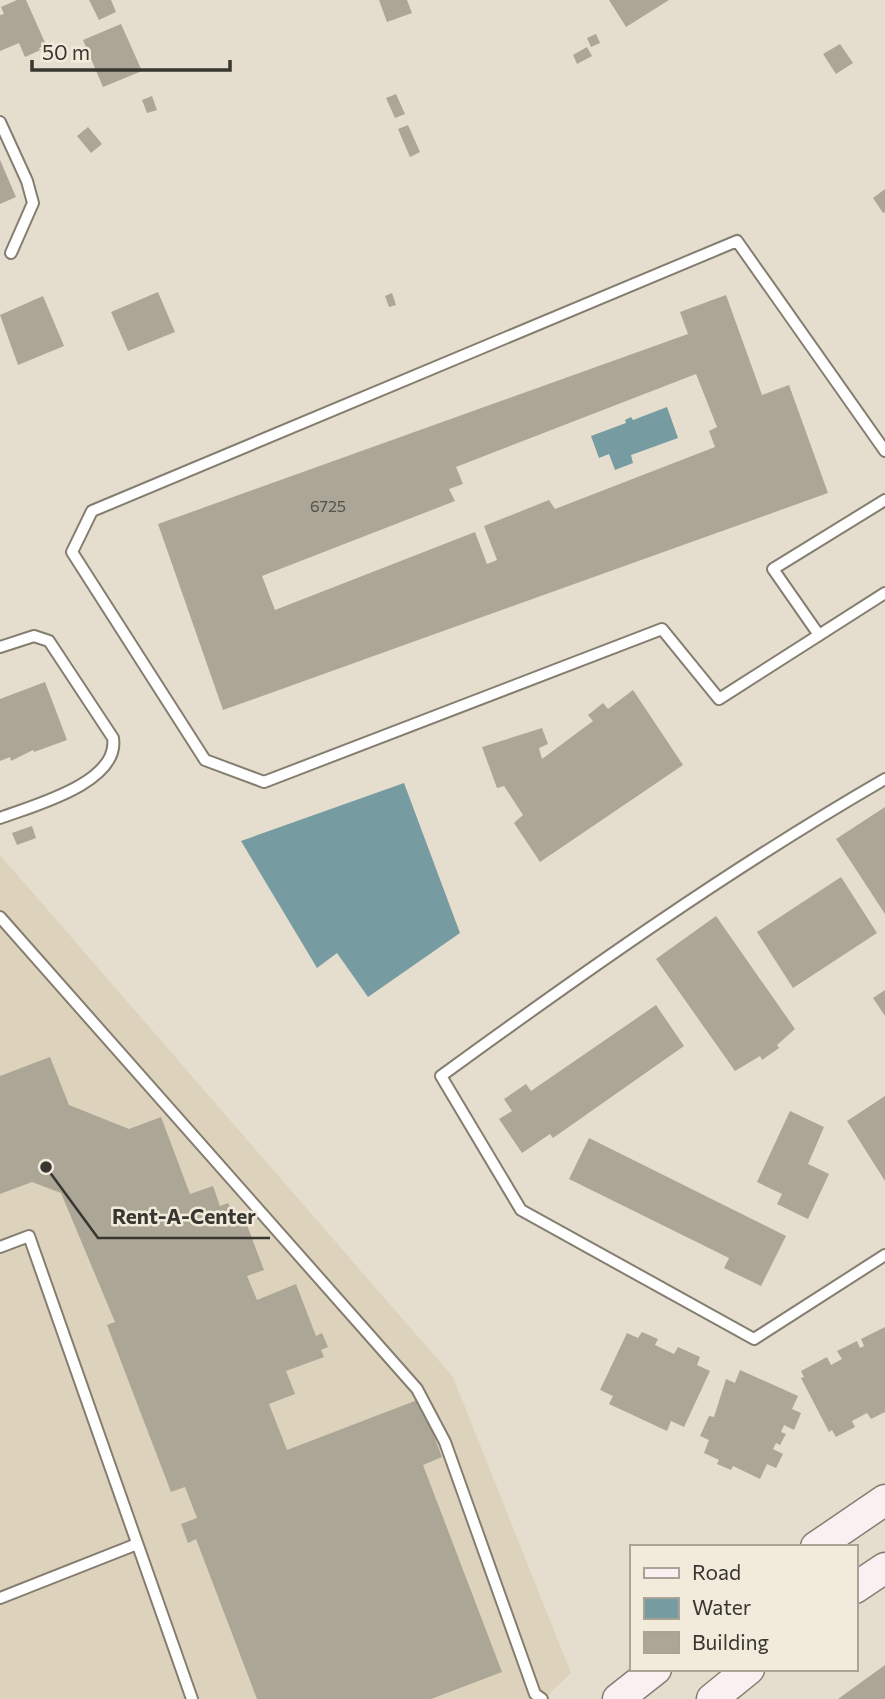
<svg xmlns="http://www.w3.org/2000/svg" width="885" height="1699" font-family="Commissioner,sans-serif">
  <rect width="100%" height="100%" fill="#e5dece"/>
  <path fill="#ddd3bc" d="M0 855 453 1377 571 1673 544 1699H0Z"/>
  <g fill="#769ca1">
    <path d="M667 407 678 438 631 455 633 463 615 470 609 454 599 458 591 436 626 423 625 420 631 417 633 420Z"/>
    <path d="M404 783 460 933 368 997 337 953 317 968 241 841Z"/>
  </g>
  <g fill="#aca697" fill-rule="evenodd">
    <path d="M17 0H26L47 47 25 57 19 43 0 51V15L4 14 1 7Z"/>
    <path d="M89 0H111L116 12 99 20Z"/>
    <path d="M379 0H407L412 13 387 22Z"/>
    <path d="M609 0H669L626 27Z"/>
    <path d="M121 24 142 71 103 87 83 40Z"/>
    <path d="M596 34 600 43 591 47 587 38Z"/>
    <path d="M840 44 853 63 836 74 823 54Z"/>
    <path d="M587 47 592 56 577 64 573 55Z"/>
    <path d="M396 94 405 114 395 118 386 98Z"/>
    <path d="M152 96 157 110 147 113 142 100Z"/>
    <path d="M408 125 420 152 410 157 398 129Z"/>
    <path d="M88 127 102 144 91 153 77 136Z"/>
    <path d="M0 160 16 197 0 204Z"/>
    <path d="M885 189V212L883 213 873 198Z"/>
    <path d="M158 292 175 332 128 351 111 312Z"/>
    <path d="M392 293 396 305 389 307 385 296Z"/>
    <path d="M726 295 762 395 789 385 828 493 223 710 158 524 688 334 680 312ZM696 374 717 427 709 431 715 447 555 509 549 500 484 526 497 560 487 564 475 532 275 610 262 576 455 501 449 489 463 484 456 467Z"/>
    <path d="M43 296 64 346 18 365 0 315Z"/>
    <path d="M45 682 67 740 34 752 33 750 11 761 10 757 0 761V699Z"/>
    <path d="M633 690 683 765 540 862 514 823 523 815 504 786 497 788 482 747 542 728 548 744 539 748 542 759 593 721 588 715 603 703 608 709Z"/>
    <path d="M885 807V914L836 839Z"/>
    <path d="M32 826 36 838 17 845 12 833Z"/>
    <path d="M841 877 877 933 793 988 757 932Z"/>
    <path d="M716 916 795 1029 777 1045 779 1048 762 1060 760 1056 735 1071 656 959Z"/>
    <path d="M885 990V1016L873 998Z"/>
    <path d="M656 1005 684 1046 553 1138 550 1134 522 1153 499 1119 512 1111 504 1099 526 1084 531 1091Z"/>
    <path d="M50 1057 69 1105 129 1129 161 1117 190 1194 213 1186 220 1206 228 1203 233 1215 242 1212 264 1270 247 1276 257 1300 296 1284 316 1336 322 1333 328 1347 321 1350 324 1357 286 1371 295 1394 269 1404 287 1450 420 1399 442 1457 423 1465 502 1672 431 1699H257L196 1539 188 1543 181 1524 197 1518 185 1487 171 1492 107 1325 115 1322 61 1193 32 1182 0 1194V1076Z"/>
    <path d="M885 1096V1181L847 1121Z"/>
    <path d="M790 1111 824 1127 808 1164 829 1174 808 1219 777 1204 782 1194 757 1182Z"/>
    <path d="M589 1138 786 1236 761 1286 724 1268 729 1258 569 1179Z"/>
    <path d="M885 1327V1412L871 1419 867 1413 852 1421 855 1427 836 1437 832 1430 829 1432 801 1378 804 1377 801 1371 827 1357 831 1365 842 1359 837 1351 857 1341 860 1348 864 1346 861 1339Z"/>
    <path d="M642 1332 658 1339 655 1345 674 1354 678 1347 700 1357 697 1365 710 1371 684 1427 671 1421 667 1431 609 1404 613 1396 600 1390 627 1333 638 1338Z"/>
    <path d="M740 1370 798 1396 792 1409 801 1413 794 1430 784 1425 781 1432 786 1434 780 1445 776 1443 773 1449 783 1454 776 1468 767 1464 760 1479 733 1466 731 1470 717 1464 719 1460 704 1453 709 1440 700 1436 709 1416 714 1417 726 1379 735 1383Z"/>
    <path d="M885 1665V1699H838Z"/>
  </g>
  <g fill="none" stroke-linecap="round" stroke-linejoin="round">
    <defs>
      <g id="service">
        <path d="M0 122 27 181 33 203 11 253"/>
        <path d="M885 451 737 241 92 511 72 552 205 760 264 782 662 629 719 699 885 593"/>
        <path d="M819 635 773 569 885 500"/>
        <path d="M0 647 34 636 49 641 113 738C120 783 32 806 0 818"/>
        <path d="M885 779C731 868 584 972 441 1076L521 1210 754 1339 885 1255"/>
        <path d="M0 917 417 1389 445 1442 535 1694 542 1699"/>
        <path d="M0 1247 29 1236 192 1699"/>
        <path d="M0 1598 137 1544"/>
      </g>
      <g id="secondary">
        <path d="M816 1547 885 1500"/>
        <path d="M855 1588 885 1568"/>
        <path d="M618 1699 656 1669"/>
        <path d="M712 1699 749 1669"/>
      </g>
    </defs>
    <use href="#service" stroke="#857e70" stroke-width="14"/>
    <use href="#secondary" stroke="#857e70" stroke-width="33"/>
    <use href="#service" stroke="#fff" stroke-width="10"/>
    <use href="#secondary" stroke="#f9f0f2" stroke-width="30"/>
  </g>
  <g text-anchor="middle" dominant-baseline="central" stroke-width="5" stroke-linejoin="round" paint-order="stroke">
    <g font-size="16" fill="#55524a">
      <text x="328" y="505">6725</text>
    </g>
  </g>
  <path fill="none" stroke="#383630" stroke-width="2.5" d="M46 1167L98 1238H270"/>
  <circle fill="#383630" stroke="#f2ebdb" stroke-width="2.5" cx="46" cy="1167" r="7"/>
  <g font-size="21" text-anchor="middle" font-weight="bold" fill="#383630" stroke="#f2ebdb" stroke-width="5" stroke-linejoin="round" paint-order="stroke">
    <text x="184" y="1224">Rent-A-Center</text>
  </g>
  <rect x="630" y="1545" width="228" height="126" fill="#f2ebdb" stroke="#a8a397" stroke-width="2"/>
  <rect x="644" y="1568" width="35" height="10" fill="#f9f0f2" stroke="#a8a397" stroke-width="2"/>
  <text x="692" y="1580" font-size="21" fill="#383630">Road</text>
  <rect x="644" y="1598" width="35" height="21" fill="#769ca1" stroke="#a8a397" stroke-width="2"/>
  <text x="692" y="1615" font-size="21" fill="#383630">Water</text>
  <rect x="644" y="1632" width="35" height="21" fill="#aca697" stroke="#a8a397" stroke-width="2"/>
  <text x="692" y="1650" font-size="21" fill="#383630">Building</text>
  <path d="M32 60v10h198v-10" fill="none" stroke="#383630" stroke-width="3.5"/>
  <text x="42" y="60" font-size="21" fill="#383630" stroke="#f2ebdb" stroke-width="5" paint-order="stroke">50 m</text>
</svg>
